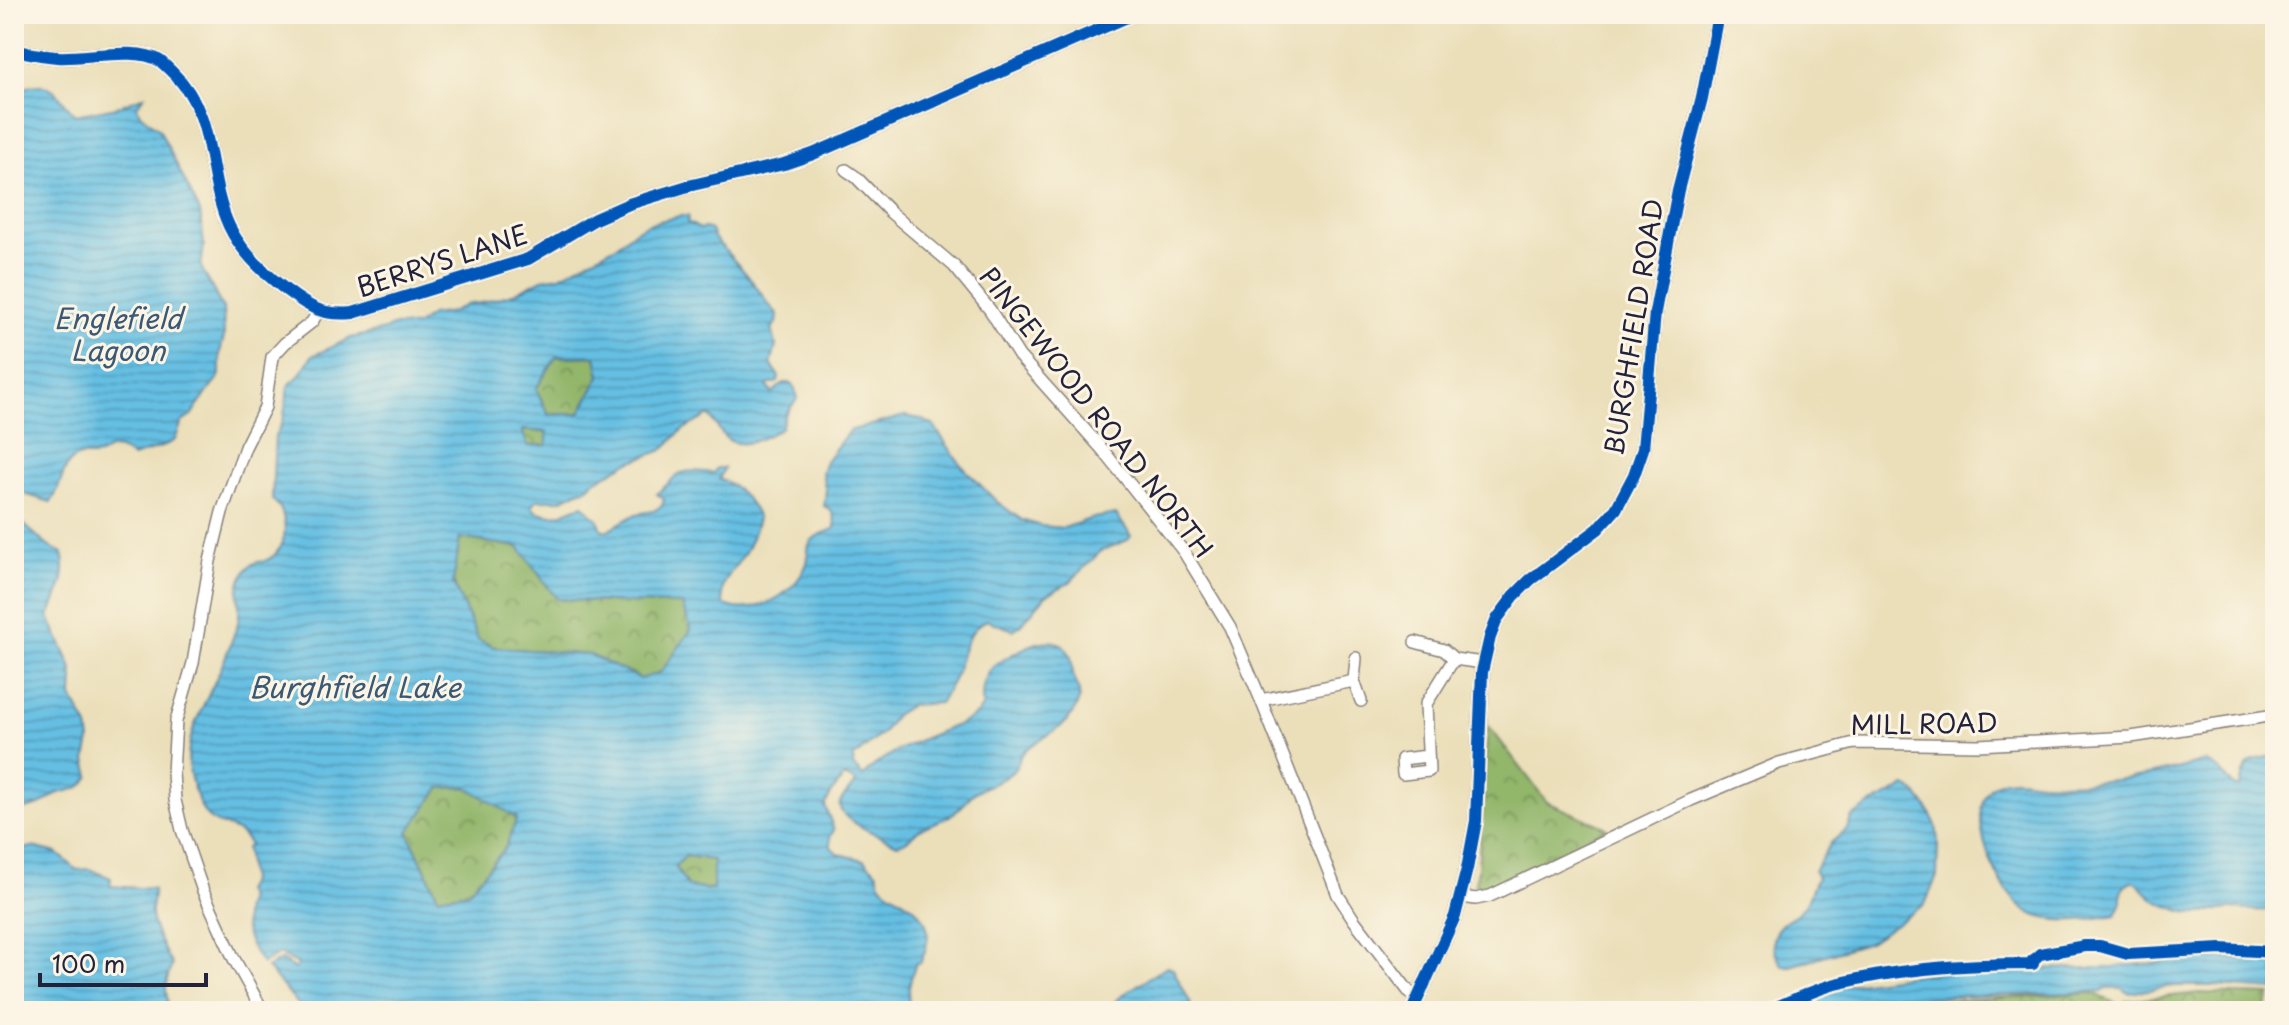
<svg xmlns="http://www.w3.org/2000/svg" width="2289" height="1025" font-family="'Playpen Sans',sans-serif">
  <defs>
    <pattern id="forest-crowns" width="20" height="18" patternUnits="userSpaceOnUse" patternTransform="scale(2)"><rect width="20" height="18" fill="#92b66a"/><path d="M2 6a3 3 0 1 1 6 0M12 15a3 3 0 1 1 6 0" fill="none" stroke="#779458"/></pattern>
    <pattern id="water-rules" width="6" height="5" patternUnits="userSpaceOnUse" patternTransform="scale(2)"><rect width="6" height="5" fill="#65bfe3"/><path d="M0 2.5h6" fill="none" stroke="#539bb9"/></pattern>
  </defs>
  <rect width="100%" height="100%" fill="#fcf5e5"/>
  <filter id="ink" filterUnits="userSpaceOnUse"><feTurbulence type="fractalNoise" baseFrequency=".0125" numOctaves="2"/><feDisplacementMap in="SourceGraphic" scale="16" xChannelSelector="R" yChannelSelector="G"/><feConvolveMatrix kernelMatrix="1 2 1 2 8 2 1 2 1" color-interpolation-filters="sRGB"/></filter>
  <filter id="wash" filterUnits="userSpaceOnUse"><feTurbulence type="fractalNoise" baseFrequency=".006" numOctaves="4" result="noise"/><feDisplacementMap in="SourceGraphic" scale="32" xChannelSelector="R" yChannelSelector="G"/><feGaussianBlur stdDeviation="1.8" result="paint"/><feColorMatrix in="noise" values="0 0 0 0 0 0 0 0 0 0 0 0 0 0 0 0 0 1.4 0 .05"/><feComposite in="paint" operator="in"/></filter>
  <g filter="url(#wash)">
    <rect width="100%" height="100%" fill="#ebdfba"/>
    <g fill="url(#forest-crowns)" stroke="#5a6c52" stroke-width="2">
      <path d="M596 356 600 376 580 413 549 415 536 389 556 357Z"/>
      <path d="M521 430 547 432V445L528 446Z"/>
      <path d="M460 538 519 547 557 599 625 603 682 604 691 630 661 672 641 679 590 655 493 647 478 639 453 583Z"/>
      <path d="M1488 725 1547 802 1607 828 1496 886 1475 885 1478 869Z"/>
      <path d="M467 787 518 818 506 847 468 892 438 897 408 832 440 788Z"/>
      <path d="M686 856 713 860V890L688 887 675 866Z"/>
      <path d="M2092 993C2101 996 2117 1005 2123 1004L2126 1001 2199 993 2271 995 2264 1011H1882L1909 1003Z"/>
    </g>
    <g fill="url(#water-rules)" stroke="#44708f" stroke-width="2" fill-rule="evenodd">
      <path d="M41 85 54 90 75 115 117 107 144 96 137 106 140 114 159 129 200 212 204 245 201 267 223 309 224 337 220 352V375L190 417 182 422 175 440 164 446 133 457C126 453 119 446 110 449 105 450 103 454 99 455 93 457 86 455 80 456 61 461 62 489 51 502L14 491V97L29 86Z"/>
      <path d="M680 216H688L687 222 700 229 705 228 711 230 714 238 748 276 778 316 777 323 772 328 776 346 771 364 779 377 778 382 767 385 772 393 784 383H790L795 389 797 399 785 415 781 428C766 437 741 452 725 437 719 431 715 422 709 415L681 431 663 450 627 463 593 482 587 489 580 490 561 500H537L532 505 534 510C559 521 561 511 583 505 590 509 590 515 598 519L602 530H608L636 514 653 511 662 506 664 499 657 494C681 472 679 468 713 473L717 468H724L719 479C739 487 749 499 758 518 755 530 751 543 744 554 733 572 717 582 724 605 756 617 796 594 807 563 809 557 807 550 809 545 815 533 826 534 835 528 835 518 834 510 824 506L826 491 822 473 826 461 849 431 905 416 921 419 933 425 962 466 996 501 1022 520 1041 526 1064 528 1093 518 1116 514 1131 536 1128 540 1101 551 1069 583 1046 595 1021 625 1013 630 987 620C966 629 962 654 956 674 952 684 945 694 939 703L911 705 895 715 885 731 854 757 853 766 863 776C882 755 909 745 934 734 951 726 973 723 983 706 980 691 985 671 998 663 1016 652 1054 626 1069 653 1073 660 1071 669 1074 677 1079 691 1083 696 1074 711 1061 734 1037 737 1022 754 1018 758 1018 765 1014 770 1004 781 989 784 977 791 969 795 966 803 960 808 949 819 935 822 922 828 912 834 909 842 897 844 884 837 835 820 840 803 843 796 852 788 856 782L845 776 832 792 825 806 834 830 830 837 831 847 839 854 864 860 878 873C874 902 952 898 920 963H916C910 980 906 993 910 1011H304L267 968 281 960 295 969 298 964 279 954 262 964C248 943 238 923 248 898L244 891 250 881 246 848 250 845C238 825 227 830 210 819 200 812 191 781 189 769 184 736 204 706 217 677 225 660 231 643 237 626 243 610 234 594 242 578 244 574 249 566 253 564 259 560 258 563 265 561 281 555 287 536 284 520 282 511 280 505 272 500L275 436C285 421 286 403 288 386L298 377 312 356 351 338 385 330 392 326H416L431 315 453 312 468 304 481 303 516 293 542 279 560 276 618 245 629 235 648 224ZM596 356 600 376 580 413 549 415 536 389 556 357ZM522 430 547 432V445L528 446ZM460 538 519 547 557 599 625 603 682 604 691 630 661 672 641 679 590 655 493 647 478 639 453 583ZM467 787 517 818 506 847 468 892 438 897 408 832 440 788ZM686 856 713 860V890L688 887 675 866Z"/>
      <path d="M14 520 21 522 48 546 62 553C69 579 57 593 49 617L71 666 73 677 72 697 88 727 90 740 86 760 90 776C79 793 72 788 56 794 50 797 45 803 39 805 30 809 22 808 14 815Z"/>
      <path d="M2275 756V910C2260 911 2246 909 2231 909 2220 909 2210 913 2200 913 2187 914 2169 907 2157 901 2147 896 2143 887 2134 881L2126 885 2121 891V904L2116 915C2090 919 2057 925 2032 914 1999 900 1959 807 1995 784 2009 775 2027 781 2043 782 2097 785 2153 777 2205 761L2220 771 2235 787H2240C2245 762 2248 760 2275 756Z"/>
      <path d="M1906 787 1915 792 1927 807 1936 825 1938 842 1937 876 1925 904 1869 942 1790 966H1783C1774 954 1768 939 1780 926 1786 918 1799 916 1804 906 1810 898 1811 888 1817 878L1814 871 1831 843 1847 829 1852 817 1871 804Z"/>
      <path d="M32 847 57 853 77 870 90 869 111 878 110 886 153 889C154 898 150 907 151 915 152 927 166 955 172 965 169 974 165 982 166 991 167 999 169 1003 167 1011H14V851Z"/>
      <path d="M2193 959H2255L2275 963V990L2216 986H2173L2128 993 2121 988H2106L2102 991 2070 993 1926 998 1873 1011H1779L1821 993 1856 983 1959 969 2103 968Z"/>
      <path d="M1167 966 1173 969 1191 1004V1011H1103L1127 992Z"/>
    </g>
  </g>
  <g filter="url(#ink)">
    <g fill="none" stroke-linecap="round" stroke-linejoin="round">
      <defs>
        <g id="minor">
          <path d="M846 170 856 177 890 212 954 266 990 310 1019 356 1102 449 1184 552 1230 627 1261 700 1338 895 1354 920 1410 993 1417 1000"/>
          <path d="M1415 642 1444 650 1454 659 1483 663"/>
          <path d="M1354 681 1356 658"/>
          <path d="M1261 700 1354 681 1361 701"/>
          <path d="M1428 756 1402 759 1403 774 1429 771 1426 704 1454 659"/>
          <path d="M1461 897 1476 899 1490 896 1691 800 1779 763 1854 743 1978 745 2131 737 2275 715"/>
          <path d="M263 1011 234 959 203 891 182 830 175 800 173 773 176 721 193 663 210 561 222 512 245 447 265 407 272 357 285 343 312 322 319 310"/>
        </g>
        <g id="tertiary">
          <path d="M14 50C28 53 42 56 57 57 85 59 137 46 160 61 164 64 169 69 173 73 218 116 205 174 229 226 241 252 264 273 286 290 310 308 323 316 353 313L528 259 595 219 629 204 688 186 784 164 813 154 1134 14"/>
          <path d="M1412 1011 1455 916 1467 869 1476 821 1482 672 1490 637 1497 619 1514 596 1530 580 1598 529 1616 509 1634 475 1643 449 1655 312 1678 190 1702 98 1718 14"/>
        </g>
      </defs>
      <use href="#minor" stroke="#86807a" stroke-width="14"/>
      <use href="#tertiary" stroke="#86807a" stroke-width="17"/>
      <use href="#minor" stroke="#fff" stroke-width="11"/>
      <use href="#tertiary" stroke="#fff" stroke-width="14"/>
      <defs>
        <g id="cycleway">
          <path d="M14 50C28 53 42 56 57 57 85 59 137 46 160 61 164 64 169 69 173 73 218 116 205 174 229 226 241 252 264 273 286 290 310 308 323 316 353 313L528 259 595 219 629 204 688 186 784 164 813 154 1134 14"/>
          <path d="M1412 1011 1455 916 1467 869 1476 821 1482 672 1490 637 1497 619 1514 596 1530 580 1598 529 1616 509 1634 475 1643 449 1655 312 1678 190 1702 98 1718 14"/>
          <path d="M1767 1011C1790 1002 1812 990 1836 984 1900 968 1967 964 2033 964V960L2040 954 2085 946H2100L2128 954 2221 949 2275 952"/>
        </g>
      </defs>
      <use href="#cycleway" stroke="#fcf5e5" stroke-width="17"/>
      <use href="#cycleway" stroke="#0057b8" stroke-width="12"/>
    </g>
  </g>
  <g text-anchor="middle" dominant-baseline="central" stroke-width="6" stroke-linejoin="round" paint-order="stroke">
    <g font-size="26" fill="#22223b" stroke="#fcf5e5">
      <text transform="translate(442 260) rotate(-18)">BERRYS LANE</text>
      <text transform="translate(1633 327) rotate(-81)">BURGHFIELD ROAD</text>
      <text transform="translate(1097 412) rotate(52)">PINGEWOOD ROAD NORTH</text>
      <text transform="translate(1924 723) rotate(-1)">MILL ROAD</text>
    </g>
    <g font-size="28" font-style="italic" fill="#395976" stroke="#fcf5e5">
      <text x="118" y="317">Englefield<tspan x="118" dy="32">Lagoon</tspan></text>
      <text x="355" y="686">Burghfield Lake</text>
    </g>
  </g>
  <rect width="2289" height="1025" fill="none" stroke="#fcf5e5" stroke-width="48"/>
  <path d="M40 973v12h166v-12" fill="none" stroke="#22223b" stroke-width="4"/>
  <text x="52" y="973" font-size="24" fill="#22223b" stroke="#fcf5e5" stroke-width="6" paint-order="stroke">100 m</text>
</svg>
